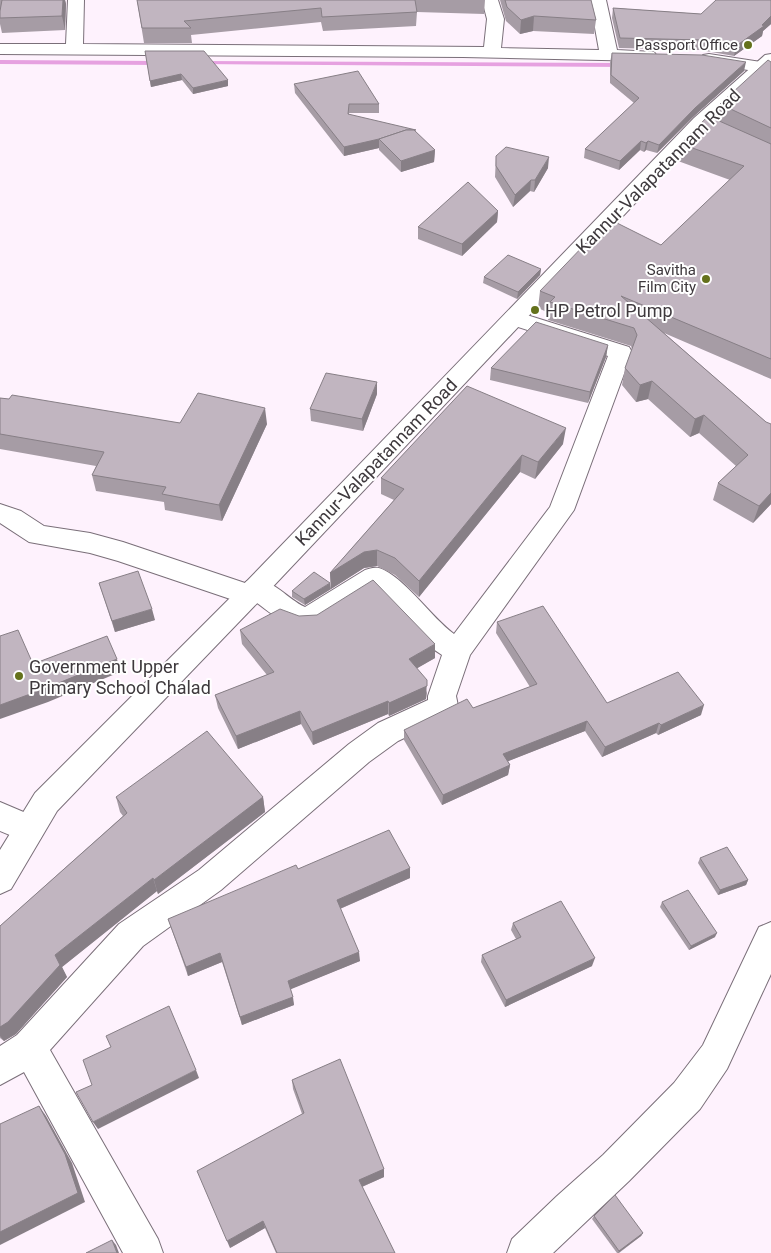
<svg xmlns="http://www.w3.org/2000/svg" width="771" height="1253" font-family="Roboto,sans-serif">
  <rect width="100%" height="100%" fill="#fef2fd"/>
  <g fill="none" stroke-linecap="round" stroke-linejoin="round">
    <g fill="#e6a1e0" fill-rule="evenodd">
      <path d="M0 60 159 61 162 63 159 65 0 64Z"/>
      <path d="M201 61 624 63 627 65 624 67 199 64 198 63Z"/>
    </g>
    <defs>
      <g id="minor">
        <path d="M68 0H84L83 44 484 47 487 19 482 0H498L504 19 501 48 599 50 590 0H606L617 50 654 52 657 56 654 60 648 61 463 57 0 54V44H66Z"/>
        <path d="M709 54 761 62 767 63 770 67 767 71 761 72 703 63 700 59 703 55Z"/>
        <path d="M514 311 629 347 632 352 574 510 470 655 456 696 458 706 454 714 398 741 369 762 221 890 143 946 50 1050 158 1239 163 1253H123L24 1072 0 1085V1046L17 1035 119 924 199 870 349 744 378 723 428 700V696L442 655C415 638 397 611 373 591L318 627C294 634 275 616 257 603L248 605 118 561 90 553 29 542 0 523V504L21 511 44 526 90 533 123 542 245 583 247 581C269 573 285 598 305 607L365 570C371 568 377 566 384 570 410 584 430 616 454 634L550 507 608 356 506 323 503 318 506 313Z"/>
        <path d="M0 802 40 819 45 829 40 839 29 843 0 831Z"/>
        <path d="M771 922V974L727 1069 700 1109 629 1181 553 1253H507L512 1239 557 1196 603 1155 674 1083 703 1045 759 927Z"/>
      </g>
      <path id="secondary" d="M771 54V68L708 126 265 595 57 811 11 889 0 894V850L35 793 247 581 694 118 765 55Z"/>
    </defs>
    <use href="#minor" stroke="#7a6f79" stroke-width="2"/>
    <use href="#secondary" stroke="#7a6f79" stroke-width="2"/>
    <use href="#minor" fill="#fff" fill-rule="evenodd"/>
    <use href="#secondary" fill="#fff" fill-rule="evenodd"/>
  </g>
  <g fill="#a69ca5">
    <path d="M0 0H65L66 4 65 30 2 33 0 24Z"/>
    <path d="M137 0H485L484 14 417 12 416 26 323 31 321 22 191 35 192 43H144Z"/>
    <path d="M500 0H591L596 20 594 34 533 31 520 34 506 21Z"/>
    <path d="M771 0V24L763 31 762 36 734 56 700 50 619 48 612 18 613 8 701 14Z"/>
    <path d="M145 51 228 86 193 94 182 80 151 87Z"/>
    <path d="M612 53 744 71 693 117 657 153 646 150 644 152 640 150 619 170 584 158 585 149 634 103 610 83V62Z"/>
    <path d="M771 62V379L664 333 766 422 771 504 753 523 713 500 718 483 736 466 699 433 690 437 648 399 636 402 622 385 625 368 632 349 631 346 548 320 549 313 538 308 540 291 661 245 730 180 678 161 681 144 716 120 720 104Z"/>
    <path d="M294 84 379 104V113H349V115L416 133 435 150 434 162 401 172 379 150V148L344 156 295 93Z"/>
    <path d="M496 156 548 168 534 192 530 191 513 207 495 177Z"/>
    <path d="M498 211 497 222 462 256 418 239V227Z"/>
    <path d="M541 269 540 275 517 299 483 283 484 277Z"/>
    <path d="M608 345 606 357 588 403 490 380 491 368Z"/>
    <path d="M377 394 363 431 311 421 310 409Z"/>
    <path d="M0 398 180 423 267 424 222 521 165 510 164 502 96 491 92 475 96 466 0 449Z"/>
    <path d="M563 444 535 479 520 472 419 597 395 575 377 566 364 568 331 589 330 573 394 500 381 494V478Z"/>
    <path d="M99 583 155 620 115 632Z"/>
    <path d="M331 589 305 605 292 597V591Z"/>
    <path d="M299 616 435 658 417 668 427 693 426 699 389 716 388 714 313 745 301 724 238 749 218 708 215 695 267 675 242 644 240 630Z"/>
    <path d="M497 622 607 703 701 715 658 735 656 733 602 757 585 731 508 761 510 765 508 775 442 805 404 740V730L473 708 530 687 496 633Z"/>
    <path d="M116 797H263L265 812 158 894 157 891 62 967 67 977 16 1034 4 1041 0 1038V926L123 816 120 812Z"/>
    <path d="M700 858 748 880 746 885 718 895 698 863Z"/>
    <path d="M410 868V878L340 909 360 961 290 989 294 1005 242 1025 222 962 188 976 168 919 298 869Z"/>
    <path d="M662 902 715 937 689 950 660 907Z"/>
    <path d="M513 923 592 966 505 1007 481 962 482 955 516 939 511 930Z"/>
    <path d="M292 1080 384 1169V1177L362 1187 395 1253H276L265 1228 230 1248 302 1114 293 1089Z"/>
    <path d="M594 1216 643 1233 641 1236 619 1253H617L592 1219Z"/>
  </g>
  <g fill="#877f86">
    <path d="M63 0H65L66 4 65 30 62 16Z"/>
    <path d="M534 16 533 31 520 34 521 20Z"/>
    <path d="M771 16V24L763 31 762 36 734 56 736 46Z"/>
    <path d="M746 62 744 71 693 117 657 153 659 145 695 108Z"/>
    <path d="M181 74 182 80 151 87 150 81Z"/>
    <path d="M228 80V86L193 94V88Z"/>
    <path d="M379 139V148L344 156V147Z"/>
    <path d="M641 141 640 150 619 170 620 161Z"/>
    <path d="M648 141 646 150 644 152 646 143Z"/>
    <path d="M435 150 434 162 401 172V161Z"/>
    <path d="M549 157 548 168 534 192 535 180Z"/>
    <path d="M531 180 530 191 513 207 515 195Z"/>
    <path d="M498 211 497 222 462 256V244Z"/>
    <path d="M541 269 540 275 517 299 518 292Z"/>
    <path d="M608 345 606 357 588 403 590 392Z"/>
    <path d="M652 381 648 399 636 402 640 385Z"/>
    <path d="M377 382V394L363 431 362 419Z"/>
    <path d="M265 408 267 424 222 521 219 505Z"/>
    <path d="M704 415 699 433 690 437 695 419Z"/>
    <path d="M566 428 563 444 535 479 538 462Z"/>
    <path d="M522 455 520 472 419 597V581Z"/>
    <path d="M771 493V504L753 523 759 506Z"/>
    <path d="M377 550V566L364 568 331 589 330 573 364 552Z"/>
    <path d="M330 583 331 589 305 605 304 599Z"/>
    <path d="M152 609 155 620 115 632 112 621Z"/>
    <path d="M435 644V658L409 673V659Z"/>
    <path d="M117 659 120 672 48 702 0 719V705Z"/>
    <path d="M427 680 426 699 389 716V703Z"/>
    <path d="M388 701V714L313 745 312 732Z"/>
    <path d="M704 705 701 715 658 735 661 725Z"/>
    <path d="M300 711 301 724 238 749 236 736Z"/>
    <path d="M587 721 585 731 501 764 503 754Z"/>
    <path d="M659 723 656 733 602 757 605 747Z"/>
    <path d="M510 765 508 775 442 805 443 795Z"/>
    <path d="M263 797 265 812 158 894 154 880Z"/>
    <path d="M410 868V878L337 910V900Z"/>
    <path d="M153 878 157 891 62 967 67 977 16 1034 4 1041 0 1036V1027L55 955Z"/>
    <path d="M748 880 746 885 718 895 720 890Z"/>
    <path d="M717 933 715 937 689 950 691 946Z"/>
    <path d="M359 952 360 961 289 990 288 981Z"/>
    <path d="M220 953 222 962 188 976 186 967Z"/>
    <path d="M595 958 592 966 505 1007 506 1000Z"/>
    <path d="M293 997 294 1005 242 1025 240 1017Z"/>
    <path d="M196 1070 199 1078 98 1129 93 1122Z"/>
    <path d="M39 1106 46 1116 72 1163 85 1202 0 1245V1232Z"/>
    <path d="M384 1169V1177L359 1188V1180Z"/>
    <path d="M263 1221 265 1228 230 1248 227 1241Z"/>
    <path d="M643 1233 641 1236 618 1253 619 1251Z"/>
    <path d="M112 1240 116 1245 119 1253H117Z"/>
  </g>
  <g fill="#c1b5c0" stroke="#877f86">
    <path d="M2 0H63L62 16 0 18V11Z"/>
    <path d="M137 0H415L417 12 322 17 321 8 184 21 191 28H142Z"/>
    <path d="M505 0H591L596 20 534 16 521 20 507 7Z"/>
    <path d="M716 0H771V16L762 25 764 26 736 46 702 40 620 38 613 8 701 14Z"/>
    <path d="M145 51H204L228 80 193 88 181 74 150 81Z"/>
    <path d="M612 53 702 55 746 62 695 108 659 145 648 141 646 143 641 141 620 161 585 149 639 98 611 75Z"/>
    <path d="M768 60 771 62V128L720 104Z"/>
    <path d="M358 71 379 104H349L348 114 416 130H406L379 139 344 147 294 84Z"/>
    <path d="M708 116 771 144V359L621 296 766 422 771 424V493L759 506 718 483 748 455 704 415 695 419 652 381 640 385 625 368 637 335 634 328 550 302 555 297 540 291 589 240 615 222 661 245 744 166 681 144Z"/>
    <path d="M406 130H414L435 150 401 161 379 139Z"/>
    <path d="M506 147 549 157 535 180H531L515 195 496 166V156Z"/>
    <path d="M468 182 498 211 462 244 418 227Z"/>
    <path d="M508 255 541 269 518 292 484 277Z"/>
    <path d="M536 322 608 345 590 392 491 368Z"/>
    <path d="M326 373 377 382 362 419 310 409Z"/>
    <path d="M467 386 566 428 538 462 522 455 419 581 395 558 377 550 364 552 330 573 404 489 381 478Z"/>
    <path d="M198 393 265 408 219 505 162 494 166 487 92 475 104 452 0 434V398L9 399 12 395 180 423Z"/>
    <path d="M138 571 152 609 112 621 99 583Z"/>
    <path d="M314 572 330 583 304 599 292 591Z"/>
    <path d="M373 580 435 644 409 659 427 680V686L389 703 388 701 312 732 300 711 236 736 215 695 274 672 240 630 280 609 299 616 317 615Z"/>
    <path d="M543 606 607 703 678 672 704 705 661 725 659 723 605 747 587 721 503 754 510 765 443 795 404 730 467 699 473 708 537 684 497 622Z"/>
    <path d="M18 630 33 664 107 636 117 659 44 689 0 705V636Z"/>
    <path d="M207 731 263 797 154 880 153 878 55 955 60 965 8 1022 0 1027V926L127 813 116 797Z"/>
    <path d="M389 830 410 868 337 900 359 952 288 981 293 997 240 1017 220 953 186 967 168 919 296 865 298 869Z"/>
    <path d="M727 847 748 880 720 890 700 858Z"/>
    <path d="M688 890 717 933 691 946 662 902Z"/>
    <path d="M561 901 595 958 506 1000 482 955 521 937 513 923Z"/>
    <path d="M169 1006 196 1070 93 1122 76 1092 92 1085 83 1060 111 1047 106 1036Z"/>
    <path d="M340 1059 384 1169 359 1180 395 1253H277L263 1221 227 1241 197 1171 304 1113 292 1080Z"/>
    <path d="M39 1106 65 1154 78 1193 0 1232V1124Z"/>
    <path d="M615 1195 643 1233 619 1251 594 1216Z"/>
    <path d="M112 1240 117 1253H86Z"/>
  </g>
  <g fill="#64711b" stroke="#fff" stroke-width="2">
    <circle cx="748" cy="45" r="5"/>
    <circle cx="706" cy="279" r="5"/>
    <circle cx="535" cy="310" r="5"/>
    <circle cx="19" cy="676" r="5"/>
  </g>
  <g text-anchor="middle" dominant-baseline="central" stroke-width="4" stroke-linejoin="round" paint-order="stroke">
    <g font-size="15" fill="#3e393d" stroke="#fff" text-anchor="end">
      <text x="738" y="45">Passport Office</text>
      <text x="696" y="270">Savitha<tspan x="696" dy="17">Film City</tspan></text>
    </g>
    <g font-size="18" fill="#3e393d" stroke="#fff">
      <text transform="translate(658 171) rotate(-45)">Kannur-Valapatannam Road</text>
      <text transform="translate(376 462) rotate(-46)">Kannur-Valapatannam Road</text>
    </g>
    <g font-size="18" fill="#3e393d" stroke="#fff" text-anchor="start">
      <text x="545" y="310">HP Petrol Pump</text>
      <text x="29" y="666">Government Upper<tspan x="29" dy="21">Primary School Chalad</tspan></text>
    </g>
  </g>
</svg>
